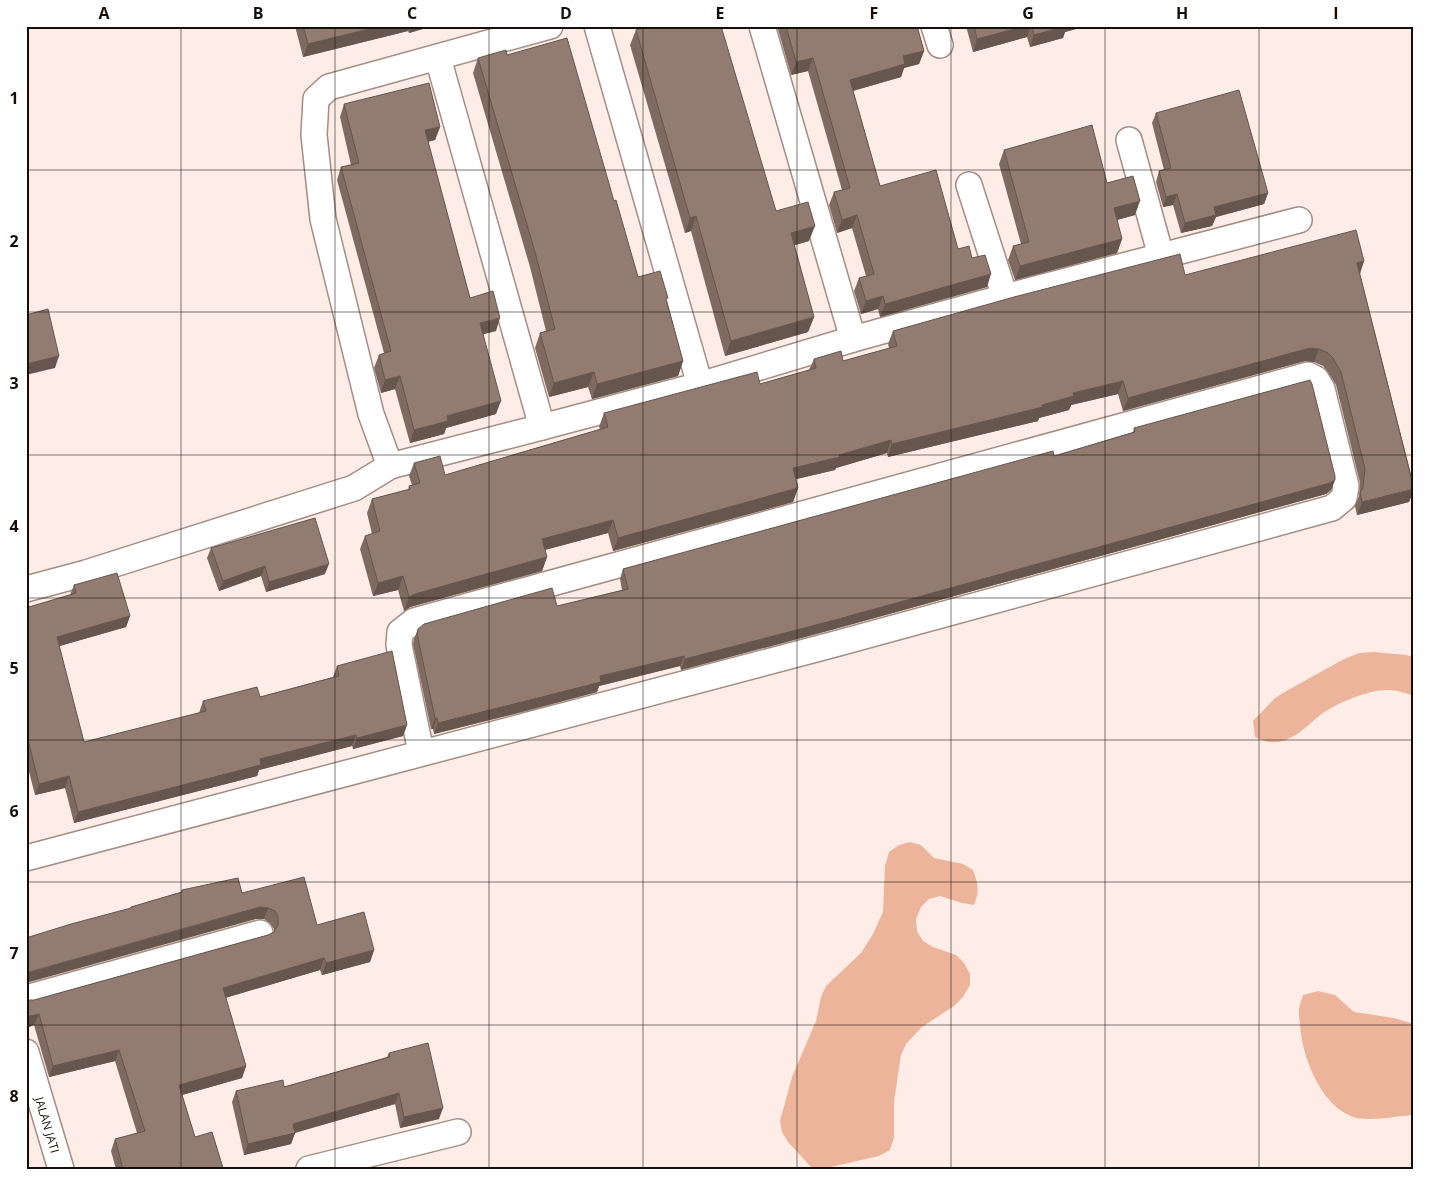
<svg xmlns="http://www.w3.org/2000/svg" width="1440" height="1195" font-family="'Open Sans',sans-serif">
  <rect width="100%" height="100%" fill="#fdede6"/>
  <g fill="#ecb59b">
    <path d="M1374 652 1406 655 1414 657V696C1405 693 1397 690 1388 690 1371 689 1340 702 1326 711 1309 722 1293 745 1270 742 1265 742 1260 739 1255 737L1253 721 1275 698 1288 690 1344 659 1359 653Z"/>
    <path d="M910 842 921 845 934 858 963 864 973 870C978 884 980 891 974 905L962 903 940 896 929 899 921 907 916 919 917 931 923 941 933 947 956 955 964 963 970 974V985L963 997 954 1006 922 1027 906 1044 901 1055 894 1102V1138L890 1150 879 1156 822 1169 811 1167 788 1142 782 1132 780 1121 792 1077 816 1021 821 997 826 986 861 953 873 934 883 912 885 866 889 852 899 845Z"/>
    <path d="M1318 991 1335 995 1354 1012 1394 1018 1414 1024V1115C1398 1116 1367 1122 1353 1117 1320 1105 1302 1056 1300 1025 1300 1020 1298 1014 1299 1010 1299 1005 1302 1000 1303 995Z"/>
  </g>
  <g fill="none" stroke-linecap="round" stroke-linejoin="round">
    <defs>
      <g id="street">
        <path d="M597 26 700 385"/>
        <path d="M762 26 853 339"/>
        <path d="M934 26 940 45"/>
        <path d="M438 58 542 427"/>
        <path d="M1129 140 1161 256"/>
        <path d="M969 185 1005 297"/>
        <path d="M390 466 542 427 700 385 853 339 1005 297 1299 220"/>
        <path d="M26 589 86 573 354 488 390 466 371 414 323 219 314 135 316 99 329 87 550 26"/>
        <path d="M26 858 835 644 1332 508 1344 498 1346 486 1322 389 1316 379 1308 375 414 621 400 632 399 645 421 752"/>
        <path d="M26 998 260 933"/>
        <path id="s1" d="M26 1052 61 1169"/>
        <path d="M309 1169 458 1132"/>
      </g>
    </defs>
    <use href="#street" stroke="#a48d82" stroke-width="28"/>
    <use href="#street" stroke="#fff" stroke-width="25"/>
  </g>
  <g fill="#7e6a60">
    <path d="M295 26H433L409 33 408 31 303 57Z"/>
    <path d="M777 26H917L924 51 919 64 904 68 901 77 853 91 880 186 958 249 972 258 987 287 880 317 878 309 861 314 854 291 859 278 866 276 852 228 837 233 829 205 834 192 842 190 808 71 791 75Z"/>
    <path d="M966 26H1087L1065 32 1063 38 1030 47 1027 37 973 52Z"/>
    <path d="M636 30 776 211 809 241 794 245 814 317 808 332 725 356 691 231 685 233 630 45Z"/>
    <path d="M507 55 614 201 638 277 667 301 683 361 678 376 592 399 588 387 549 397 535 348 540 333 546 331 530 267 473 73 478 58Z"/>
    <path d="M344 104 440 127 435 140 428 142 470 298 496 331 483 334 496 414 446 428 444 434 410 443 395 389 381 393 374 368 379 355 384 353 337 180 341 167 351 165 340 117Z"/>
    <path d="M1156 113 1268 193 1264 204 1216 217 1212 226 1181 233 1173 205 1163 207 1156 182 1159 171 1164 170 1152 123Z"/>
    <path d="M1004 150 1107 183 1135 215 1117 220 1122 239 1117 253 1015 280 1008 260 1013 246 1021 244 999 164Z"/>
    <path d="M1364 261 1360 274 1414 486V490L1409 502 1357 515 1355 506 1359 496 1360 483 1336 385 1328 372 1323 366 1314 362 1305 361 1123 411 1118 394 1071 405 1069 410 1039 418 1038 421 888 457 887 453 836 468 835 470 796 479 798 488 793 502 613 551 608 533 545 550 547 557 542 571 410 607 404 611 398 590 373 596 360 549 365 536 372 534 367 513 372 499 408 490 409 486 412 485 409 476 414 463 445 475 600 429 599 427 604 413 760 384 809 370 814 359 843 361 889 348 888 344 893 331 1185 275Z"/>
    <path d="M1134 428 1335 480 1331 490 1326 494 831 630 681 670 680 666 599 686 597 692 531 710 434 734 433 729H431L413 644 414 639 418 629 557 606 622 590 620 579 623 569 1054 456 1133 432Z"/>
    <path d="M211 548 325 574 266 592 261 576 219 591 207 558Z"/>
    <path d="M74 585 130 616 126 627 59 646 84 742 199 713 203 701 260 697 333 677 337 666 407 725 403 736 353 749 352 746 259 770 257 776 74 823 65 788 35 795 26 760V596L29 607 70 595Z"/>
    <path d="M182 890 242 893 374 950 370 962 322 975 320 970 225 998 246 1066 242 1078 182 1095 195 1137 222 1169H116L111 1151 115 1139 137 1133 115 1061 49 1077 34 1025 26 1028V1000H34L268 935 274 932V929L270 923 264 919 130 908 131 907 181 892Z"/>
    <path d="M389 1053 439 1119 400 1128 395 1104 295 1133 291 1144 244 1155 232 1102 236 1091 284 1087 387 1057Z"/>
  </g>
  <g fill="#66564e">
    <path d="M381 26H410L408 31 303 57 308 44Z"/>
    <path d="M412 26H433L409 33Z"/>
    <path d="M1026 26H1031L1027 37 973 52 977 39Z"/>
    <path d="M1064 26H1087L1065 32 1063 38 1030 47 1034 35Z"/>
    <path d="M924 51 919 64 904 68 901 77 845 93 850 80 903 56Z"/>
    <path d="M813 58 808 71 791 75 796 62Z"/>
    <path d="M440 127 435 140 420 143 425 130Z"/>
    <path d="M1268 193 1264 204 1216 217 1212 226 1181 233 1185 223 1214 207Z"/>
    <path d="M1177 194 1173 205 1163 207 1166 197Z"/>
    <path d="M1140 201 1135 215 1109 222 1114 208Z"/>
    <path d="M857 215 852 228 837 233 842 220Z"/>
    <path d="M696 216 691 231 685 233 690 218Z"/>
    <path d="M815 226 809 241 785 248 791 233Z"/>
    <path d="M1122 239 1117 253 1015 280 1020 266Z"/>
    <path d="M1364 261 1359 275 1357 263Z"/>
    <path d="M991 274 987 287 880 317 885 304Z"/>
    <path d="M883 296 878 309 861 314 866 301Z"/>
    <path d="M814 317 808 332 725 356 731 341Z"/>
    <path d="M500 318 496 331 476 336 480 323Z"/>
    <path d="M1310 348 1319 349 1314 362 1305 361 1123 411 1128 398Z"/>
    <path d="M59 356 55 368 26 375V364Z"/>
    <path d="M683 361 678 376 592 399 597 384Z"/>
    <path d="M594 372 588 387 549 397 554 383Z"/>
    <path d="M400 376 395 389 381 393 385 380Z"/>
    <path d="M1123 381 1118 394 1071 405 1069 410 1039 418 1038 421 888 457 892 444 1042 405 1073 393Z"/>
    <path d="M501 401 496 414 446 428 444 434 410 443 414 430 447 416Z"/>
    <path d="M891 440 887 453 836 468 835 470 788 481 793 468Z"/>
    <path d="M1335 480 1331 490 1326 494 831 630 681 670 685 659Z"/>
    <path d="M798 488 793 502 613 551 618 538Z"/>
    <path d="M1414 489 1409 502 1357 515 1362 502Z"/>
    <path d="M613 520 608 533 537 552 542 539Z"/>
    <path d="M547 557 542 571 410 607 404 611 409 597 415 594Z"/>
    <path d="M329 564 325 574 266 592 269 582Z"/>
    <path d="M265 566 261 576 219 591 223 581Z"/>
    <path d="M403 576 398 590 373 596 378 583Z"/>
    <path d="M130 616 126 627 53 648 57 637Z"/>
    <path d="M684 656 680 666 599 686 597 692 434 734 438 723 600 676Z"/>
    <path d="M435 718H437L433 729H431Z"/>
    <path d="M407 725 403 736 353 749 357 738Z"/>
    <path d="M356 735 352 746 259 770 257 776 74 823 78 812 260 759Z"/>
    <path d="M69 776 65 788 35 795 39 784Z"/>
    <path d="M260 907 268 908 264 919H256L26 983V973Z"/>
    <path d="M374 950 370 962 322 975 326 963Z"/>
    <path d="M324 958 320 970 218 1000 223 988Z"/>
    <path d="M39 1014 34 1025 26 1028V1017Z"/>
    <path d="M119 1050 115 1061 49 1077 53 1066Z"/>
    <path d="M246 1066 242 1078 175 1097 179 1085Z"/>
    <path d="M399 1093 395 1104 293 1133H295L291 1144 244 1155 248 1144 293 1124Z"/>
    <path d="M443 1108 439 1119 400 1128 404 1117Z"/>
  </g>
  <g fill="#927b70" stroke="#66564e">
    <path d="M303 26H381L308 44Z"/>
    <path d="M650 26H721L776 211 808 202 815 226 791 233 814 317 731 341 696 216 690 218 636 30Z"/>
    <path d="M786 26H917L924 51 903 56 905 64 850 80 880 186 936 170 958 249 969 246 972 258 985 255 991 274 885 304 883 296 866 301 859 278 874 274 857 215 842 220 834 192 850 188 813 58 796 62Z"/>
    <path d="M974 26H1026L977 39Z"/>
    <path d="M1032 26H1066L1034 35Z"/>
    <path d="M567 38 614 201 616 200 638 277 660 271 668 298 666 299 683 361 597 384 594 372 554 383 540 333 555 329 535 252 478 58 506 50 507 55Z"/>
    <path d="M429 83 440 127 425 130 470 298 493 291 500 318 480 323 501 401 447 416 448 421 414 430 400 376 385 380 379 355 391 351 341 167 359 163 344 104Z"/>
    <path d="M1239 90 1268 193 1214 207 1216 215 1185 223 1177 194 1166 197 1159 171 1171 168 1156 113Z"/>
    <path d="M1092 125 1107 183 1133 176 1140 201 1114 208 1122 239 1020 266 1013 246 1029 242 1004 150Z"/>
    <path d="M1356 230 1364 261 1357 263 1414 489 1362 502 1360 493 1363 487 1365 469 1341 372 1333 358 1328 353 1319 349 1310 348 1128 398 1123 381 1073 393 1074 396 1042 405 1043 407 892 444 891 440 839 455 840 457 793 468 798 488 618 538 613 520 542 539 547 557 415 594 409 597 403 576 378 583 365 536 380 531 372 499 410 489 409 486 420 483 414 463 440 456 445 475 608 427 604 413 757 372 760 384 816 368 814 359 841 351 843 361 897 346 893 331 1014 297 1180 254 1185 275Z"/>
    <path d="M48 309 59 356 26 364V315Z"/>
    <path d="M1310 380 1312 384 1335 476V480L1330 483 835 620 685 659 684 656 600 676 601 682 534 699 438 723 437 718H435L417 634 418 629 424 624 552 588 557 606 628 589 623 569 1053 451 1054 456 1135 432 1134 428Z"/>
    <path d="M315 518 329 564 269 582 265 566 223 581 211 548Z"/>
    <path d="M117 573 130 616 57 637 84 742 206 711 203 701 257 687 260 697 339 676 337 666 392 651 407 725 357 738 356 735 260 759 261 765 78 812 69 776 39 784 28 740 26 741V596L29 607 76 593 74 585Z"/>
    <path d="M304 877 317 925 364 912 374 950 326 963 324 958 223 988 246 1066 179 1085 195 1137 212 1132 223 1168 150 1169V1167L144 1169H123L115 1139 145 1131 119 1050 53 1066 39 1014 26 1017V1000H34L268 935 274 932 278 925V917L275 911 268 908 260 907 26 973V938L71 924 131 908V907L182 892V890L238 878 242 893Z"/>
    <path d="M428 1043 443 1108 404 1117 399 1093 293 1124 295 1133 248 1144 236 1091 283 1080 284 1087 390 1057 389 1053Z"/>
  </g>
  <path fill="none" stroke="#160e0a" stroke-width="1" stroke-opacity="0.55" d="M181 26V1169M335 26V1169M489 26V1169M643 26V1169M797 26V1169M951 26V1169M1105 26V1169M1259 26V1169M26 170H1414M26 312H1414M26 455H1414M26 598H1414M26 740H1414M26 882H1414M26 1025H1414"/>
  <g text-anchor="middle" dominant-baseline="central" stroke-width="5" stroke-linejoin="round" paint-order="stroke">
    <g font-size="12" fill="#160e0a" stroke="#fefefe">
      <text stroke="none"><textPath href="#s1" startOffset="76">JALAN JATI</textPath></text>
    </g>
  </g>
  <rect width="1440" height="1195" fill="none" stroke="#fefefe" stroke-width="55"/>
  <rect x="28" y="28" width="1384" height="1140" fill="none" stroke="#160e0a" stroke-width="2"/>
  <g font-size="16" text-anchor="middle" font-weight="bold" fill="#160e0a">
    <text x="104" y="19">A</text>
    <text x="258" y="19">B</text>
    <text x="412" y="19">C</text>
    <text x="566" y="19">D</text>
    <text x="720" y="19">E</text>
    <text x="874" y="19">F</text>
    <text x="1028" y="19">G</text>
    <text x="1182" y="19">H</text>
    <text x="1336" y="19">I</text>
    <text x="14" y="104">1</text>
    <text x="14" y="247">2</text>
    <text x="14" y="389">3</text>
    <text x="14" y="532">4</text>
    <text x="14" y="674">5</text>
    <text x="14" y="817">6</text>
    <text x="14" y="959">7</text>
    <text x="14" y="1102">8</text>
  </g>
</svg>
